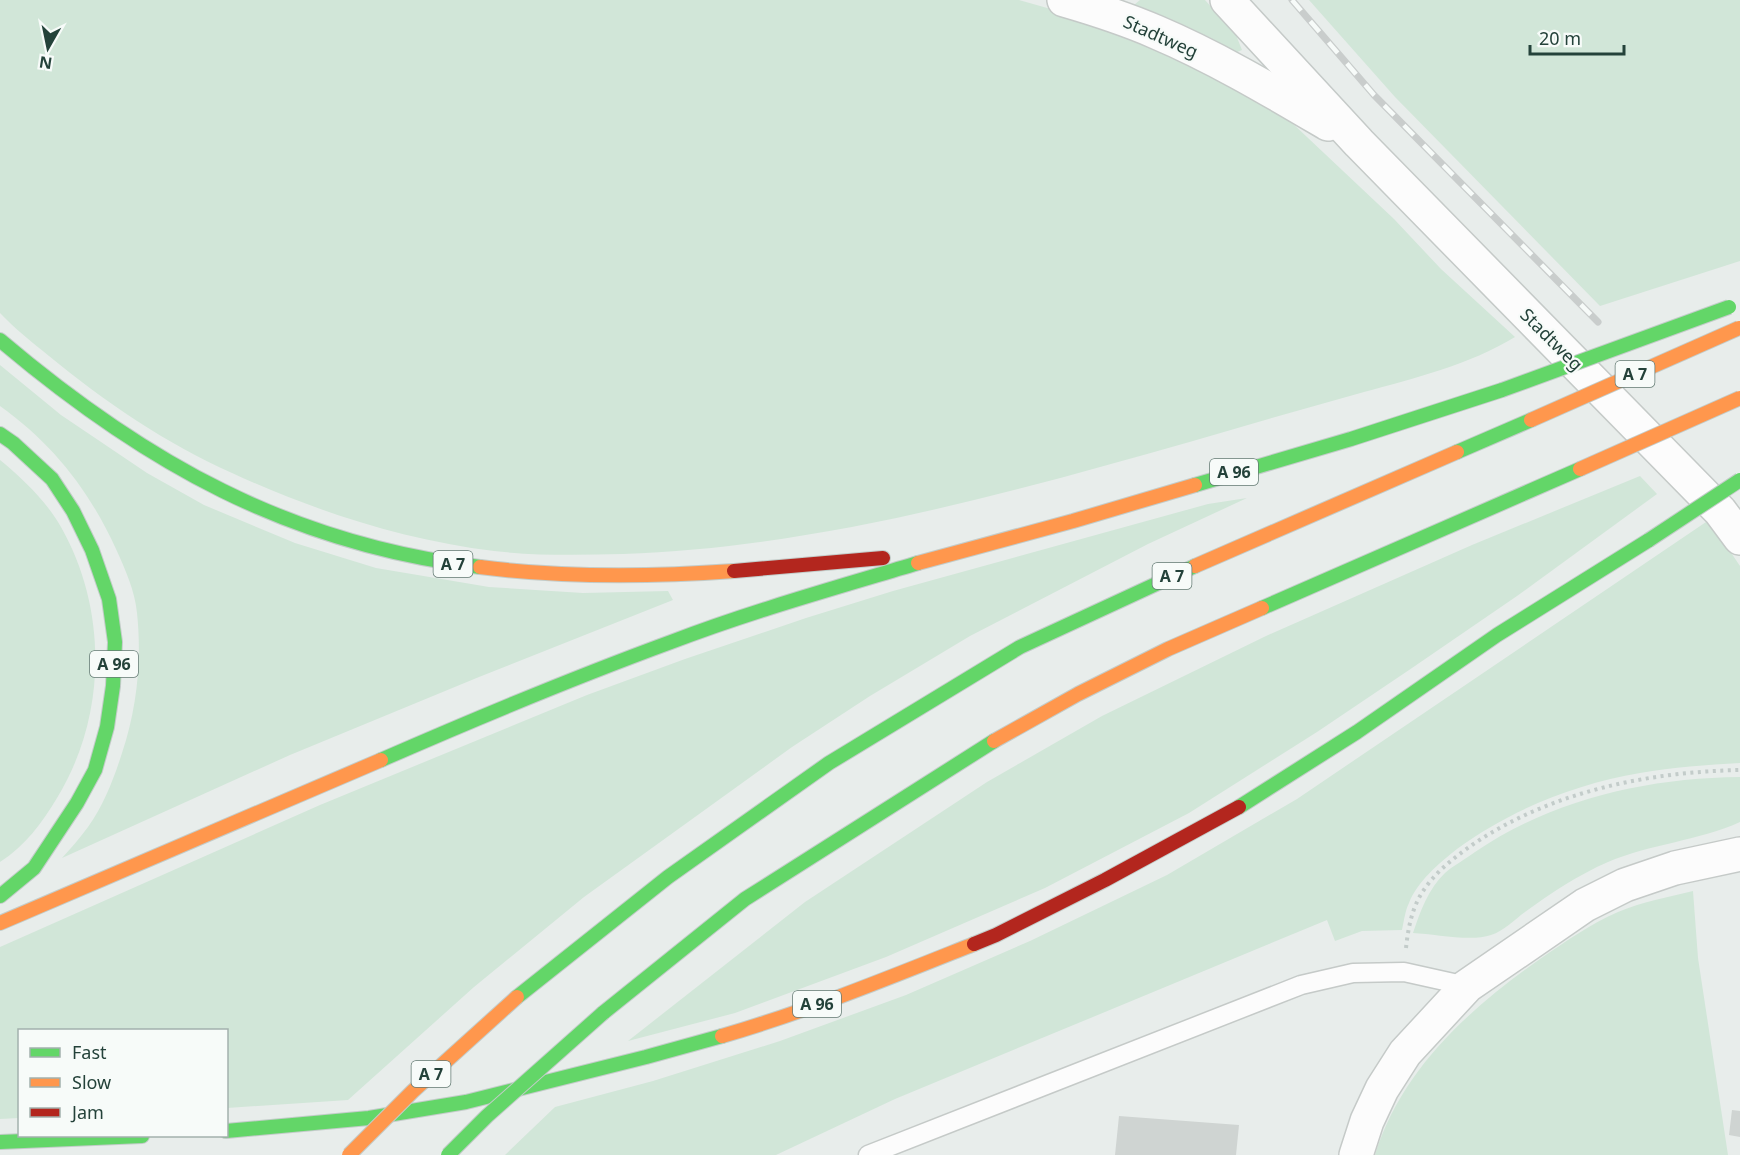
<svg xmlns="http://www.w3.org/2000/svg" width="1740" height="1155" font-family="'Noto Sans',sans-serif">
  <rect width="100%" height="100%" fill="#e8edeb"/>
  <g fill="#d1e6d8">
    <path d="M0 0H1019L1100 23 1168 52 1246 94 1290 121 1394 219 1441 269 1515 337C1469 365 1415 378 1364 392 1307 408 1250 424 1193 441 1006 494 818 547 623 554 581 555 537 556 494 551 403 540 315 511 232 473 165 443 105 402 49 356 32 342 15 329 0 313Z"/>
    <path d="M1140 0H1205L1236 35 1242 50 1235 53 1209 37 1134 5Z"/>
    <path d="M1309 0H1740V261L1600 306 1395 97Z"/>
    <path d="M0 365 61 415 147 473 204 505 295 543 376 568 489 587 583 593 668 591 673 600 479 677 290 755 62 858C71 848 80 838 88 827 104 805 114 778 122 753 137 708 142 660 137 613 135 591 125 569 116 549 89 490 53 444 0 406Z"/>
    <path d="M0 460C22 478 47 502 61 527 108 610 107 716 57 798 42 823 25 846 0 862Z"/>
    <path d="M1640 476 1657 494 1517 596 1412 668 1317 732 1189 813 1045 888 886 957 735 1013 628 1041 805 902 987 782 1102 716 1266 636 1472 545Z"/>
    <path d="M1247 498 1148 544 970 636 870 696 792 747 584 897 474 987 348 1100 227 1108 226 1030H20L19 1118 0 1119V947L320 805 587 695 685 659 806 618 893 591 1208 504Z"/>
    <path d="M1709 520 1740 566V763C1707 765 1673 767 1640 773 1575 784 1510 810 1457 849 1439 863 1417 882 1409 903 1405 911 1404 921 1402 930L1362 931 1335 941 1327 920 895 1099 776 1155H505L555 1107 653 1081 780 1041 906 995 1030 941 1167 875 1297 799Z"/>
    <path d="M1740 777V822C1698 841 1650 844 1608 862 1578 875 1551 893 1525 912 1514 920 1504 931 1491 935 1471 942 1435 934 1413 933 1420 912 1428 889 1445 873 1454 865 1466 859 1475 852 1553 799 1647 778 1740 777Z"/>
    <path d="M1693 891 1698 958 1728 1155H1375C1401 1070 1469 1009 1540 959 1565 942 1590 924 1618 912 1642 902 1668 897 1693 891Z"/>
  </g>
  <g fill="#cfd4d2">
    <path d="M1732 1110 1740 1111V1137L1729 1135Z"/>
    <path d="M1119 1116 1239 1125 1236 1155H1115Z"/>
  </g>
  <g fill="none" stroke-linecap="round" stroke-linejoin="round">
    <defs>
      <path id="lane" d="M868 1155 1301 985 1353 973 1404 972 1467 986"/>
      <g id="street">
        <path d="M1064 0C1095 9 1126 19 1156 32 1215 57 1272 91 1328 124"/>
        <path d="M1227 0 1359 143 1720 511 1740 538"/>
        <path d="M1356 1155 1367 1121 1382 1089 1405 1053 1467 986 1585 905 1625 885 1675 868 1740 854"/>
      </g>
      <g id="fast">
        <path d="M0 340C144 462 289 544 480 567"/>
        <path d="M0 434 13 443 52 479 73 511 92 550 109 599 115 642 113 686 107 727 95 770 77 803 34 868 0 896"/>
        <path d="M1457 452 1531 420"/>
        <path d="M1195 485 1351 439 1502 390"/>
        <path d="M1262 608 1580 469"/>
        <path d="M381 760C477 718 573 678 671 642 752 611 835 588 918 563"/>
        <path d="M1239 807 1357 732 1497 635 1649 540"/>
        <path d="M517 997 668 877 829 763 1020 647 1195 566"/>
        <path d="M603 1013 745 899 994 741"/>
        <path d="M226 1131 369 1118 466 1102 646 1057 722 1036"/>
        <path d="M0 1142 142 1136"/>
      </g>
      <g id="slow">
        <path d="M918 563 1073 521 1195 485"/>
        <path d="M1195 566 1457 452"/>
        <path d="M480 567C564 578 649 577 734 571"/>
        <path d="M994 741 1078 694 1168 649 1262 608"/>
        <path d="M0 923 381 760"/>
        <path d="M722 1036C808 1011 891 977 974 944"/>
      </g>
      <g id="jam">
        <path d="M734 571 883 558"/>
        <path d="M974 944 996 935 1105 880 1239 807"/>
      </g>
    </defs>
    <use href="#lane" stroke="#c5cac8" stroke-width="21"/>
    <use href="#street" stroke="#c5cac8" stroke-width="36"/>
    <use href="#fast" stroke="#c3ccc9" stroke-width="16"/>
    <use href="#slow" stroke="#c3ccc9" stroke-width="16"/>
    <use href="#jam" stroke="#c3ccc9" stroke-width="16"/>
    <path stroke="#c3ccca" stroke-width="4" stroke-dasharray="3 4.5" stroke-linecap="butt" d="M1406 948C1408 930 1411 912 1420 896 1432 875 1452 859 1472 845 1550 792 1646 772 1740 770"/>
    <use href="#lane" stroke="#fcfcfc" stroke-width="18"/>
    <use href="#street" stroke="#fcfcfc" stroke-width="33"/>
    <use href="#fast" stroke="#63d668" stroke-width="14"/>
    <use href="#slow" stroke="#ff974d" stroke-width="14"/>
    <use href="#jam" stroke="#b3261e" stroke-width="14"/>
    <defs>
      <path id="rail" d="M1292 0 1374 95 1598 322"/>
    </defs>
    <use href="#rail" stroke="#c9cdcc" stroke-width="7"/>
    <use href="#rail" stroke="#f7fbf9" stroke-width="4.5" stroke-dasharray="14" stroke-linecap="butt"/>
    <defs>
      <g id="fast-bridge">
        <path d="M1502 390 1729 307"/>
        <path d="M1649 540 1740 480"/>
        <path d="M448 1155 487 1116 603 1013"/>
      </g>
      <g id="slow-bridge">
        <path d="M1531 420 1739 328"/>
        <path d="M1580 469 1740 398"/>
        <path d="M349 1155 413 1091 517 997"/>
      </g>
    </defs>
    <use href="#fast-bridge" stroke="#c3ccc9" stroke-width="16" stroke-linecap="butt"/>
    <use href="#slow-bridge" stroke="#c3ccc9" stroke-width="16" stroke-linecap="butt"/>
    <use href="#fast-bridge" stroke="#63d668" stroke-width="14"/>
    <use href="#slow-bridge" stroke="#ff974d" stroke-width="14"/>
  </g>
  <g text-anchor="middle" dominant-baseline="central" stroke-width="4.5" stroke-linejoin="round" paint-order="stroke">
    <g fill="#f7fbf9" stroke="#637a73" stroke-width="1.5">
      <rect x="1615.5" y="361" width="39" height="26" rx="4.5"/>
      <rect x="1210" y="459" width="48" height="26" rx="4.5"/>
      <rect x="433.5" y="551" width="39" height="26" rx="4.5"/>
      <rect x="1152.5" y="563" width="39" height="26" rx="4.5"/>
      <rect x="90" y="651" width="48" height="26" rx="4.5"/>
      <rect x="793" y="991" width="48" height="26" rx="4.5"/>
      <rect x="411.5" y="1061" width="39" height="26" rx="4.5"/>
    </g>
    <g font-size="16" font-weight="bold" fill="#24423a">
      <text x="1635" y="374">A 7</text>
      <text x="1234" y="472">A 96</text>
      <text x="453" y="564">A 7</text>
      <text x="1172" y="576">A 7</text>
      <text x="114" y="664">A 96</text>
      <text x="817" y="1004">A 96</text>
      <text x="431" y="1074">A 7</text>
    </g>
    <g font-size="18" fill="#24423a" stroke="#f7fbf9">
      <text transform="translate(1161 36) rotate(24)">Stadtweg</text>
      <text transform="translate(1552 339) rotate(45)">Stadtweg</text>
    </g>
  </g>
  <rect x="18" y="1029" width="210" height="108" fill="#f7fbf9" stroke="#a3b1ad" stroke-width="1.5"/>
  <rect x="30" y="1048" width="30" height="9" fill="#63d668" stroke="#a3b1ad" stroke-width="1.5"/>
  <text x="72" y="1059" font-size="18" fill="#24423a">Fast</text>
  <rect x="30" y="1078" width="30" height="9" fill="#ff974d" stroke="#a3b1ad" stroke-width="1.5"/>
  <text x="72" y="1089" font-size="18" fill="#24423a">Slow</text>
  <rect x="30" y="1108" width="30" height="9" fill="#b3261e" stroke="#a3b1ad" stroke-width="1.5"/>
  <text x="72" y="1119" font-size="18" fill="#24423a">Jam</text>
  <g transform="translate(48 48) rotate(189)" stroke="#f7fbf9" stroke-width="4.5" paint-order="stroke">
  <path d="M0-4.5L10 22L0 15L-10 22Z" fill="#24423a"/>
  <text y="-9" font-size="16" font-weight="bold" text-anchor="middle" fill="#24423a">N</text>
  </g>
  <path d="M1530 45v9h94v-9" fill="none" stroke="#24423a" stroke-width="3"/>
  <text x="1539" y="45" font-size="18" fill="#24423a" stroke="#f7fbf9" stroke-width="4.5" paint-order="stroke">20 m</text>
</svg>
